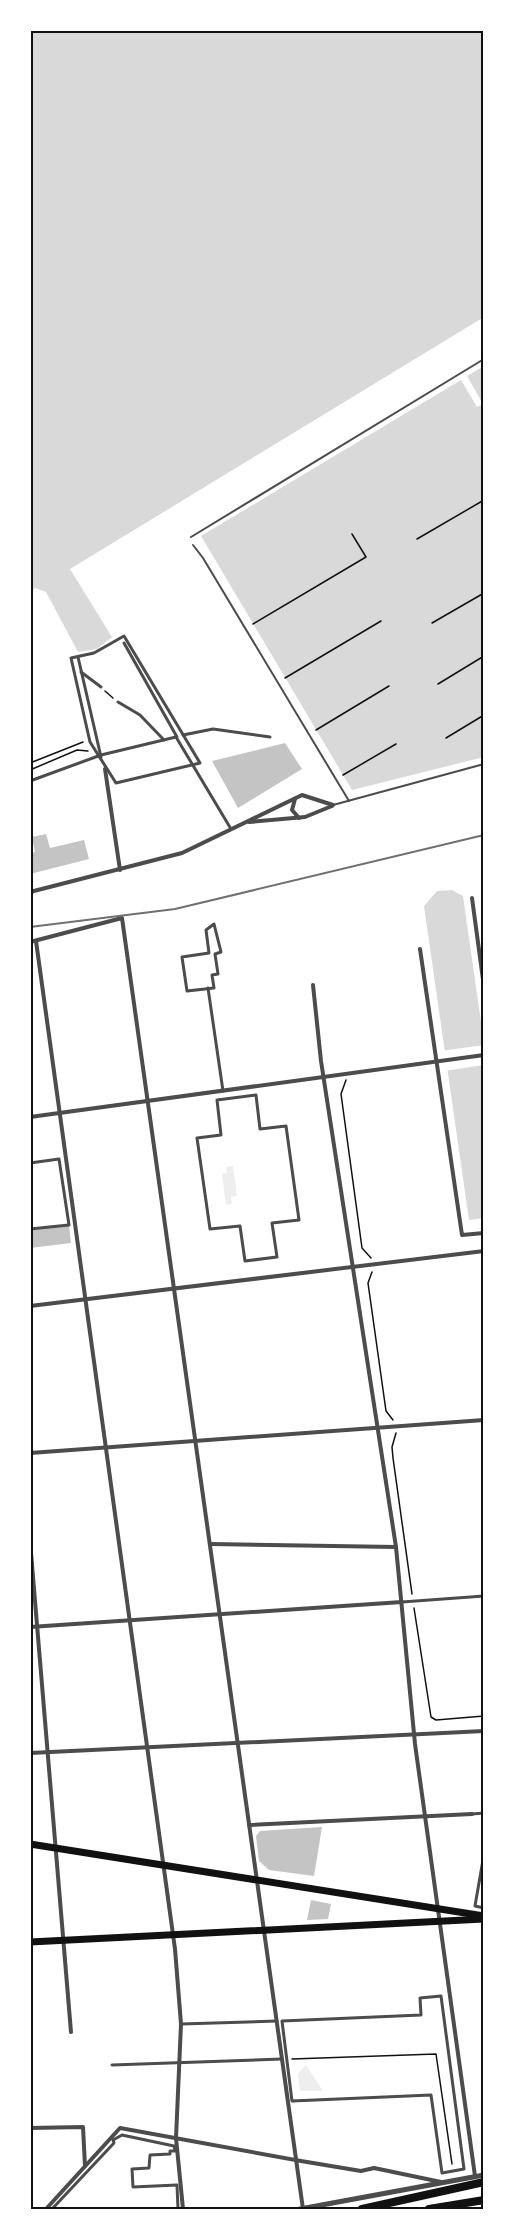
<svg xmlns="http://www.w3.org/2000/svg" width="514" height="2239" font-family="'PT Sans Narrow',sans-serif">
  <rect width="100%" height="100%" fill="#fff"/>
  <g fill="#eee">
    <path d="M233 1166 237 1196 231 1197 232 1204 226 1205 222 1174 227 1173 226 1167Z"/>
    <path d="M306 2065 323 2091H300L298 2074Z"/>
  </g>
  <g fill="#d9d9d9">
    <path d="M30 30H484V317L70 569 112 637 97 649 78 652 46 592 35 588 30 593Z"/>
    <path d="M484 366V757L352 790 201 536 461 380 477 407 483 404 467 376Z"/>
    <path d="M452 890 463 896 484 1043V1218L469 1220 424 906 437 891Z"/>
  </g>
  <path fill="#fff" d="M484 1045V1065L444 1071 441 1051Z"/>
  <g fill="#c4c4c4">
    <path d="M285 743 302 769 238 808 212 761Z"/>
    <path d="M46 834 50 848 84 840 89 859 30 874V853L35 852 32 837Z"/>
    <path d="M69 1225 71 1243 30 1248V1229Z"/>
    <path d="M322 1827 314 1876 269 1870 259 1861 256 1836 260 1831Z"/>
    <path d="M311 1900 331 1904 328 1919 307 1920Z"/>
  </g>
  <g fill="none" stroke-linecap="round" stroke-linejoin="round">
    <g stroke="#111" stroke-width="1.5">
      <path d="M417 539 484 500"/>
      <path d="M432 623 484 593"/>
      <path d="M253 624 366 557 352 534"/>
      <path d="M285 678 381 621"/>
      <path d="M438 684 484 656"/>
      <path d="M105 691 113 698"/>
      <path d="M316 730 389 686"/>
      <path d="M446 738 484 715"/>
      <path d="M30 763 83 742"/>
      <path d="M30 770 77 750 88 751"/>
      <path d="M343 775 396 744"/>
      <path d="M346 1080 341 1094 362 1248 371 1258"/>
      <path d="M372 1272 368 1283 386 1411 393 1420"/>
      <path d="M396 1433 392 1447 393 1458 412 1594"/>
      <path d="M414 1608 431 1717 436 1720 484 1716"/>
      <path d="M292 2059 436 2054 452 2164"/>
    </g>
    <g stroke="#4c4c4c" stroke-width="2">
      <path d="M191 537 484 359"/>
      <path d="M193 545 203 558 349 801"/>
      <path d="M333 805 484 764"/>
    </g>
    <g stroke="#4c4c4c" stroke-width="3">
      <path d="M124 636 200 763 116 783 90 742 71 658 94 653Z"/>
      <path d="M124 643 177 737"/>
      <path d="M78 657 101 757"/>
      <path d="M81 672 101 687"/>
      <path d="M118 702 140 715 164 740"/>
      <path d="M183 735 213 729 270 737"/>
      <path d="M30 781 101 755 176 737 231 829"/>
      <path d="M214 924 221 952 215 954 218 974 212 975 214 988 187 991 182 957 209 953 206 930Z"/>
      <path d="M208 988 223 1091"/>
      <path d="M256 1095 260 1129 286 1126 299 1220 272 1223 277 1257 245 1261 240 1226 210 1229 197 1138 221 1135 217 1100Z"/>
      <path d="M30 1163 59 1159 69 1225 30 1229"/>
      <path d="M402 1602 484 1596"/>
      <path d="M472 1814 484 1813"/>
      <path d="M484 1854 475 1906 484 1908"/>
      <path d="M441 1996 464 2169 442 2173 431 2095 292 2101 282 2021 421 2015 420 1998Z"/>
      <path d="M181 2024 277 2021"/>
      <path d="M112 2065 282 2059"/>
      <path d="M52 2209 114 2143 113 2140 122 2135 174 2146 175 2151H170V2154L150 2155 149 2168 132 2169 133 2187 177 2185 178 2209"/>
    </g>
    <g stroke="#4c4c4c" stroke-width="4">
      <path d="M105 769 120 870"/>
      <path d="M295 799 292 810 299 818"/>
      <path d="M249 822 305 817 332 806"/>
      <path d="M30 892 182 853 302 795 333 805"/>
      <path d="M472 898 484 987"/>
      <path d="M36 941 175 1949 181 2024 176 2138 183 2209"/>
      <path d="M30 942 122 918 303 2209"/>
      <path d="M420 949 462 1235 484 1233"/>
      <path d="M313 985 321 1061 396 1547 415 1744 475 2176"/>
      <path d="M30 1117 484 1055"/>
      <path d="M30 1306 484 1251"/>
      <path d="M30 1453 484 1420"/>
      <path d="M30 1541 71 2032"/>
      <path d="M210 1544 396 1547"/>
      <path d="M30 1627 402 1602"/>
      <path d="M30 1753 484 1731"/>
      <path d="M249 1825 472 1814"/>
      <path d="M30 2128 83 2127 85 2166"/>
      <path d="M46 2209 120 2128 301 2161 361 2171 374 2168 441 2182"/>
    </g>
    <path stroke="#4c4c4c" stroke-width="5" d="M300 2209 484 2175"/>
    <g stroke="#111" stroke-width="7">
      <path d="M30 1844 484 1916"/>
      <path d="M30 1942 484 1919"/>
    </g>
    <g stroke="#111" stroke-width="8">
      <path d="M362 2209 484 2182"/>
      <path d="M429 2209 484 2200"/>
    </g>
    <path stroke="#707070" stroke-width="2" d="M30 927 175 909 484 835"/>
  </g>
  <rect width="514" height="2239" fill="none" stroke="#ffffff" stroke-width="63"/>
  <rect x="32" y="32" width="450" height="2176" fill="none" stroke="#111" stroke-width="2"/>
</svg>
